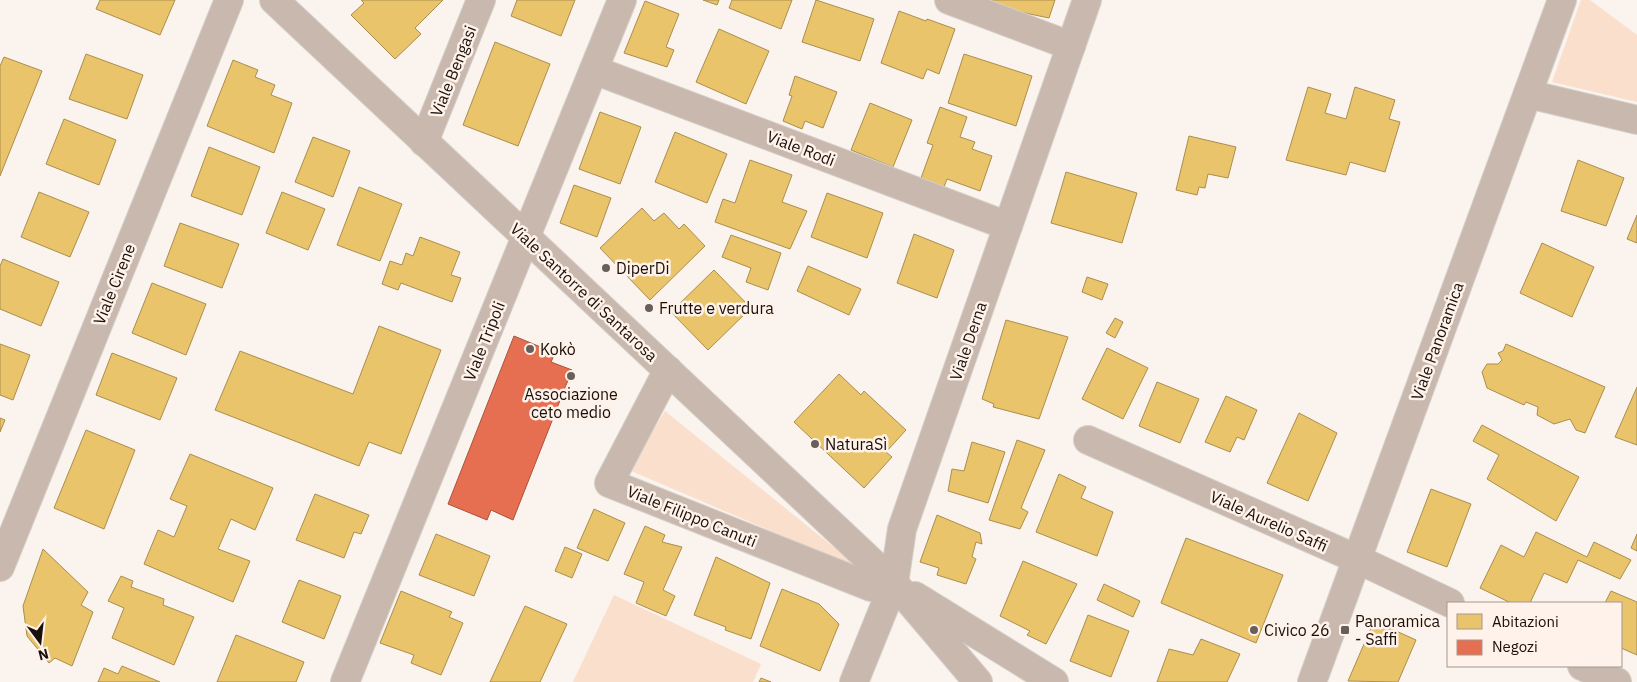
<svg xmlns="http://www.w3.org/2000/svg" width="1637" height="682" font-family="'IBM Plex Sans',sans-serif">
  <rect width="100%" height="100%" fill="#faf3ee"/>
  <g fill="#fbdfcd">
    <path d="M1581 0H1590L1637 35V102L1552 82Z"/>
    <path d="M665 411 862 570 629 470Z"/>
    <path d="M614 595 761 664 753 682H573Z"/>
  </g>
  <g fill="#e9c46a" stroke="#ab8e4d">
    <path d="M100 0H175L160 35 96 9Z"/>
    <path d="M361 0H443L415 28 421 34 395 59 351 15 364 3Z"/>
    <path d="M517 0H575L561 36 511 16Z"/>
    <path d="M703 0H719L717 5Z"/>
    <path d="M732 0H792L781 29 729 8Z"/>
    <path d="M816 0 874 19 860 61 802 42Z"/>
    <path d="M984 0H1055L1049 18 982 4Z"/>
    <path d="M645 1 679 14 666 47 674 50 667 67 624 53Z"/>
    <path d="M899 11 926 21 927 19 955 29 939 74 927 69 923 79 881 63Z"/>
    <path d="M719 29 769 51 746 104 696 82Z"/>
    <path d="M495 42 550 64 518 146 463 125Z"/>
    <path d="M86 54 143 75 127 119 69 99Z"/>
    <path d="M964 54 1032 76 1016 126 948 103Z"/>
    <path d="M4 57 42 71 0 176V66Z"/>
    <path d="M233 60 258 70 255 77 275 85 271 95 292 103 274 153 207 126Z"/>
    <path d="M795 76 837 92 823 128 805 121 802 129 783 121 792 96 789 95Z"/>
    <path d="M1308 87 1331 94 1325 113 1346 119 1355 87 1395 100 1389 119 1400 122 1385 172 1350 162 1346 175 1286 160Z"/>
    <path d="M870 103 912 120 893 167 851 150Z"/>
    <path d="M940 107 967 117 960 137 975 142 972 149 992 156 980 191 947 179 944 187 921 178 933 145 927 143Z"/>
    <path d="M600 112 641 127 620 184 579 169Z"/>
    <path d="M64 119 116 140 99 185 46 164Z"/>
    <path d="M675 132 727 154 707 203 655 182Z"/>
    <path d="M1189 136 1236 147 1228 178 1208 174 1205 188 1199 187 1197 195 1176 190Z"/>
    <path d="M313 137 350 151 333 197 295 182Z"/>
    <path d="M209 147 260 167 242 215 191 196Z"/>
    <path d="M750 160 792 175 782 202 807 211 790 249 715 222 723 199 735 203Z"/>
    <path d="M1578 160 1624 178 1606 226 1561 211Z"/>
    <path d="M1066 172 1137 193 1122 243 1051 223Z"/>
    <path d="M574 185 611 198 597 237 560 223Z"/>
    <path d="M359 187 402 204 380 261 337 245Z"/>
    <path d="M39 192 89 212 70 257 21 237Z"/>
    <path d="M282 192 325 209 308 250 266 233Z"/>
    <path d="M827 193 883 213 867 258 811 237Z"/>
    <path d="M642 208 654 221 664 213 679 229 684 224 705 246 650 300 600 248Z"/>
    <path d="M1637 215V243L1627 239Z"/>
    <path d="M180 223 239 244 222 288 164 266Z"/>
    <path d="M914 234 954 250 937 298 897 283Z"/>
    <path d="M731 235 781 253 768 290 746 282 751 268 722 257Z"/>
    <path d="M420 237 460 252 451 275 461 278 452 302 401 283 398 290 382 284 390 261 402 265 406 253 413 256Z"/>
    <path d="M1542 243 1594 267 1572 317 1520 293Z"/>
    <path d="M3 259 59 282 41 326 0 309V266Z"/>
    <path d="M808 266 861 289 849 315 797 291Z"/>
    <path d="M714 270 751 308 708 350 671 312Z"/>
    <path d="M1087 277 1108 284 1102 300 1082 292Z"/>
    <path d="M152 283 206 304 186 355 132 333Z"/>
    <path d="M1115 318 1123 322 1115 338 1106 333Z"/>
    <path d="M1006 320 1068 337 1039 419 993 407 994 404 982 399Z"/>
    <path d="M379 326 441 350 401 454 369 442 359 466 215 410 240 351 353 394Z"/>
    <path d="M0 344 30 355 13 400 0 395Z"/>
    <path d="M1506 344 1605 387 1585 433 1576 430 1570 419 1554 424 1537 415 1538 407 1526 402 1524 405 1487 388 1482 372 1487 364H1498L1502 360 1498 353 1503 351Z"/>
    <path d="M1107 348 1148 368 1123 419 1082 399Z"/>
    <path d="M112 353 177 378 160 420 96 395Z"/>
    <path d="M839 374 861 395 864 391 906 430 886 452 892 457 864 488 794 422Z"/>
    <path d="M1157 382 1199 399 1180 443 1139 426Z"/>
    <path d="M1637 387V445L1615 437Z"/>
    <path d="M1226 396 1257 410 1244 440 1237 437 1230 452 1205 442Z"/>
    <path d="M1299 413 1337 433 1308 501 1267 483Z"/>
    <path d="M0 418 5 420 0 432Z"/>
    <path d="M1482 425 1579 477 1556 521 1487 479 1499 455 1473 441Z"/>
    <path d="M86 430 135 450 104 529 54 508Z"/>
    <path d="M1017 440 1045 450 1021 508 1028 512 1020 529 989 520Z"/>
    <path d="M972 442 1005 452 988 503 948 491 952 469 964 471Z"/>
    <path d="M190 454 273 488 255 530 231 519 218 549 250 561 233 602 144 564 158 530 174 537 187 506 170 499Z"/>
    <path d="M1059 474 1086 487 1081 498 1113 512 1097 556 1036 532Z"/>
    <path d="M1431 489 1471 504 1447 567 1407 552Z"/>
    <path d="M315 494 369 515 361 534 354 532 344 558 296 540Z"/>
    <path d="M594 509 625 523 608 561 577 548Z"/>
    <path d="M937 515 980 533 982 544 976 542 972 557 976 559 966 584 937 575 939 568 920 562Z"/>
    <path d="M645 526 665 535 662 542 682 547 663 590 675 596 666 616 636 603 644 582 624 574Z"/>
    <path d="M1536 532 1587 557 1594 542 1631 560 1620 579 1578 560 1567 583 1544 573 1530 603H1511L1480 588 1501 545 1524 557Z"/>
    <path d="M436 534 490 556 474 596 419 575Z"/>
    <path d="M1637 534V551L1631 548Z"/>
    <path d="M1186 538 1283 575 1256 643 1161 603Z"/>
    <path d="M565 547 582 554 572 578 555 571Z"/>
    <path d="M43 549 88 592 81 605 93 612 72 666 55 658 49 663 27 636 23 606Z"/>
    <path d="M716 557 770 583 751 639 725 630 726 627 694 615Z"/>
    <path d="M1023 561 1077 584 1046 644 1027 635 1030 631 1000 616Z"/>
    <path d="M121 576 133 581 131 587 164 599 163 605 194 617 174 665 112 638 124 608 108 601Z"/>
    <path d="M299 580 341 596 324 639 282 622Z"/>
    <path d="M1104 584 1140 601 1133 617 1097 600Z"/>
    <path d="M782 589 819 604 839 624 820 671 760 646Z"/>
    <path d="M401 591 452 612 449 617 463 623 441 675 411 663 414 655 380 643Z"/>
    <path d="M1611 591 1637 602V655L1621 648V603H1605Z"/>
    <path d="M525 606 567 624 540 682H490Z"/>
    <path d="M1088 615 1129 631 1111 677 1070 661Z"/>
    <path d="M1374 621 1416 640 1398 682 1348 681Z"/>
    <path d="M236 635 304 662 296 682H217Z"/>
    <path d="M1201 639 1240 654 1227 682H1157L1169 649 1193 655Z"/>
    <path d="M122 666 160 682H98L104 668 118 674Z"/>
    <path d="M761 678 771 682H759Z"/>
  </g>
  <path fill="#e76f51" stroke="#aa523b" d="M514 336 555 353 551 362 572 370 513 520 491 510 487 520 448 504Z"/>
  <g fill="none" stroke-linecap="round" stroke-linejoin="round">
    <defs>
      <g id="minor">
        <path d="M949 0 1071 46"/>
        <path d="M594 70 1008 226"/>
        <path d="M1528 94 1637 120"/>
        <path d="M424 142 481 0"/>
        <path d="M668 370 609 483 871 587 894 583"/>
        <path d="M1088 440 1357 559 1450 603"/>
        <path d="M0 567 229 0"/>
        <path d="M1582 666 1617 682"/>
        <path d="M345 682 622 0"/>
        <path d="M854 682 894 583 902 529 1087 0"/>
        <path d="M1312 682 1562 0"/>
      </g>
      <g id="tertiary">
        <path d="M274 0 894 583 978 682"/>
        <path d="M915 596 1054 682"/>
      </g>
    </defs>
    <use href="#minor" stroke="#d5cfca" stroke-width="30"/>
    <use href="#tertiary" stroke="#d5cfca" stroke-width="30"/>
    <use href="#minor" stroke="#c9b8ad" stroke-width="28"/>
    <use href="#tertiary" stroke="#c9b8ad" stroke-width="28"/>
  </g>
  <g fill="#685f59" stroke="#fef2ea" stroke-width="2">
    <circle cx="606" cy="268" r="5"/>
    <circle cx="649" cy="308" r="5"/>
    <circle cx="530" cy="349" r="5"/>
    <circle cx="571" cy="376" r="5"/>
    <circle cx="815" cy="444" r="5"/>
    <circle cx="1254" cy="630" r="5"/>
    <rect x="1340" y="625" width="10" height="10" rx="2.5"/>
  </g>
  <g text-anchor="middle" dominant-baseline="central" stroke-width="5" stroke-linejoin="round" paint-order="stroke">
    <g font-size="16" fill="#1a1009" stroke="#fef2ea">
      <text transform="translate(453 71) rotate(-68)">Viale Bengasi</text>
      <text transform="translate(801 148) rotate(21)">Viale Rodi</text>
      <text transform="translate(114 284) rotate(-68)">Viale Cirene</text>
      <text transform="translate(584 292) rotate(43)">Viale Santorre di Santarosa</text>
      <text transform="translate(484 341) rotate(-68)">Viale Tripoli</text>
      <text transform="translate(968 341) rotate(-71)">Viale Derna</text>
      <text transform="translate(1437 341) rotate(-70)">Viale Panoramica</text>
      <text transform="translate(692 516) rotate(22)">Viale Filippo Canuti</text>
      <text transform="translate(1269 521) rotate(24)">Viale Aurelio Saffi</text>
    </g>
    <g font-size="16" fill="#1a1009" stroke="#fef2ea" text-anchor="start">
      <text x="616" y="268">DiperDi</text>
      <text x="659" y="308">Frutte e verdura</text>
      <text x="540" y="349">Kokò</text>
      <text x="571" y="394" text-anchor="middle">Associazione<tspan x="571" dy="18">ceto medio</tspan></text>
      <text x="825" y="444">NaturaSì</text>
      <text x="1355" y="621">Panoramica<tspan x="1355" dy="18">- Saffi</tspan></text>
      <text x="1264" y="630">Civico 26</text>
    </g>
  </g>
  <rect x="1447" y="602" width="175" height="65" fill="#fef2ea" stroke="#a39890"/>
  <rect x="1457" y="614" width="25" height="15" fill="#e9c46a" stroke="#a39890"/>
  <text x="1492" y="627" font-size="15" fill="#1a1009">Abitazioni</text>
  <rect x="1457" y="640" width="25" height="15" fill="#e76f51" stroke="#a39890"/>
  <text x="1492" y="652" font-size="15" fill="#1a1009">Negozi</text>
  <g transform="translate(40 642) rotate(165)" stroke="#fef2ea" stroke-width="4" paint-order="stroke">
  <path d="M0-4L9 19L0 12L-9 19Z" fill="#1a1009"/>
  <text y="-8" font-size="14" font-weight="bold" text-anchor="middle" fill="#1a1009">N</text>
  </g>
</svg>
